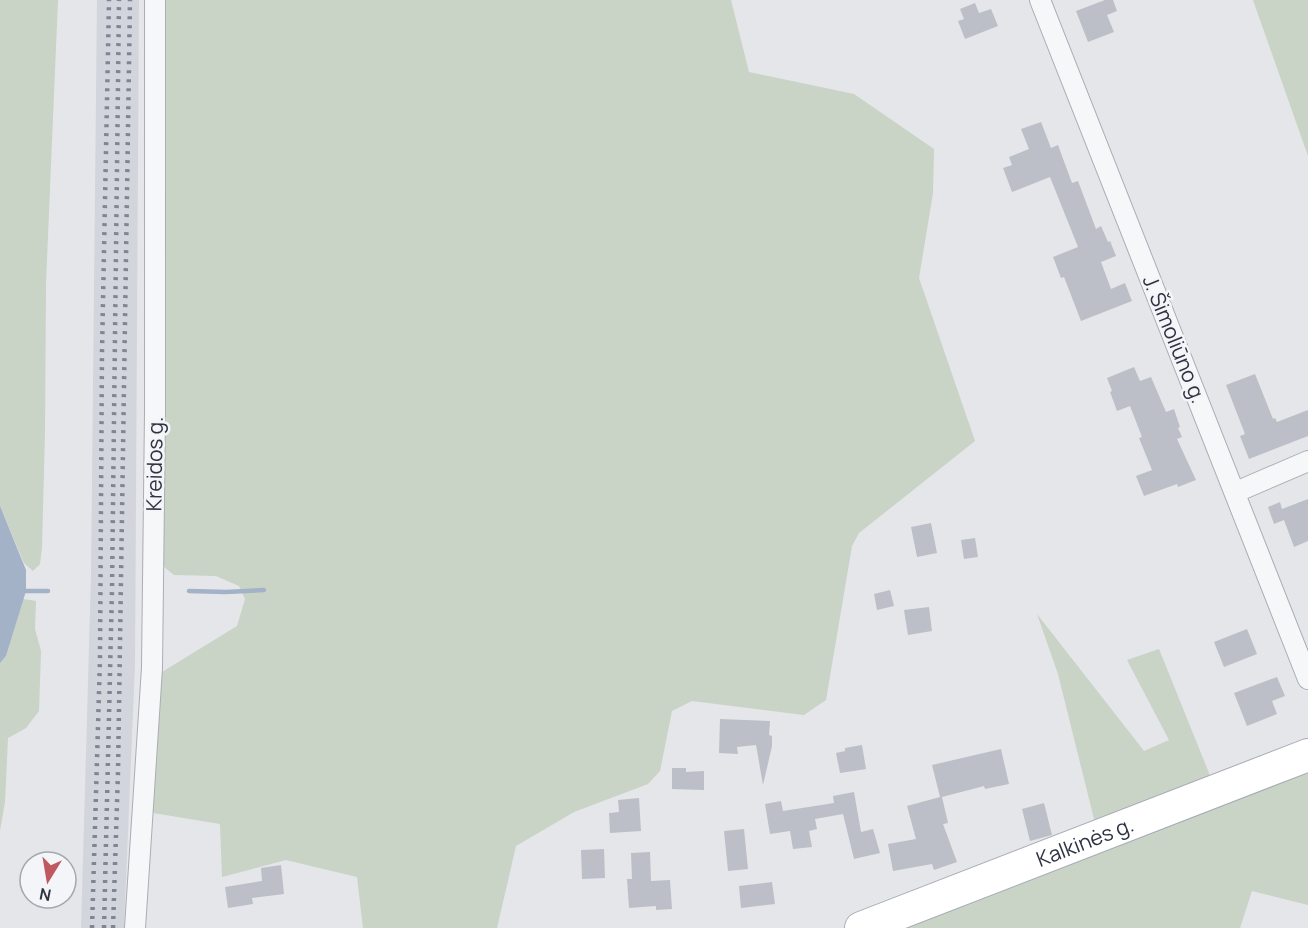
<svg xmlns="http://www.w3.org/2000/svg" width="1308" height="928" font-family="Manrope,sans-serif">
  <rect width="100%" height="100%" fill="#e4e6ea"/>
  <path fill="#d2d5dc" d="M97 0H139L135 665 124 928H81L91 576Z"/>
  <g fill="#c9d3c6">
    <path d="M0 0H58L46 283 45 431 42 547 40 564 33 571 24 563 0 506Z"/>
    <path d="M162 0H731L749 72 854 94 934 149 933 193 919 278 975 441 859 533 852 546 826 700 804 715 692 701 672 711 660 771 648 784 574 812 516 846 497 928H363L357 877 286 860 222 877 220 824 153 813 162 672 237 626 245 599 239 586 216 576 174 575 163 566 160 248Z"/>
    <path d="M1253 0H1308V156Z"/>
    <path d="M23 599 36 601 35 629 41 651 39 711 26 728 8 738 5 802 0 831V663L6 656Z"/>
    <path d="M1037 614 1144 751 1169 740 1127 660 1159 649 1211 778 1096 827 1058 674Z"/>
    <path d="M1308 769V905L1252 891 1240 928H890Z"/>
  </g>
  <path fill="#a3b2c6" d="M0 506 26 570V591L6 656 0 663Z"/>
  <g fill="none" stroke-linecap="round" stroke-linejoin="round">
    <g stroke="#a3b2c6" stroke-width="4.5">
      <path d="M21 591H48"/>
      <path d="M189 591 226 592 264 590"/>
    </g>
  </g>
  <g fill="#bcbfc7">
    <path d="M1105 0H1113L1117 11 1107 15 1114 32 1088 42 1076 11Z"/>
    <path d="M975 3 979 13 991 9 998 26 965 39 958 21 964 19 960 9Z"/>
    <path d="M1041 122 1051 148 1058 145 1072 183 1078 181 1096 229 1101 226 1108 242 1110 241 1116 256 1101 262 1111 289 1125 283 1132 301 1081 321 1064 277 1061 278 1053 257 1078 247 1050 177 1012 192 1003 168 1012 165 1009 157 1029 149 1021 129Z"/>
    <path d="M1134 367 1140 381 1151 377 1166 412 1174 409 1180 427 1178 428 1182 437 1177 439 1196 480 1178 487 1177 484 1144 496 1136 476 1152 470 1139 438 1142 437 1130 406 1117 411 1110 392 1112 391 1107 378Z"/>
    <path d="M1255 374 1273 419 1275 418 1277 422 1308 410V436L1249 459 1240 436 1245 434 1226 385Z"/>
    <path d="M1308 499V541L1294 547 1284 520 1274 524 1268 507 1280 502 1282 509Z"/>
    <path d="M931 523 937 553 917 557 911 527Z"/>
    <path d="M975 538 978 557 964 559 961 540Z"/>
    <path d="M890 590 894 606 877 610 874 594Z"/>
    <path d="M929 607 932 631 908 635 904 610Z"/>
    <path d="M1247 629 1257 654 1224 667 1214 642Z"/>
    <path d="M1277 677 1285 696 1272 701 1277 714 1247 726 1234 693Z"/>
    <path d="M720 719 770 721 769 735 772 736V746L763 785 756 745 737 747 738 754 719 753Z"/>
    <path d="M862 745 866 769 840 773 836 753 845 751V748Z"/>
    <path d="M1001 749 1009 784 985 789 984 786 942 797 948 823 943 824 957 862 934 870 932 864 893 871 888 844 916 839 907 806 940 797 932 765Z"/>
    <path d="M672 768H686V772L704 771V790L672 789Z"/>
    <path d="M854 792 861 832 873 829 880 853 854 859 843 814 815 819 817 829 809 831 812 847 793 849 790 831 770 834 765 804 781 801 783 811 834 803 833 796Z"/>
    <path d="M639 798 641 831 610 833 609 813 619 812 618 800Z"/>
    <path d="M1044 803 1052 835 1030 841 1022 809Z"/>
    <path d="M744 829 748 869 728 871 724 831Z"/>
    <path d="M604 849 605 878 582 879 581 850Z"/>
    <path d="M650 852 651 881 670 880 672 909 656 910V906L629 908 627 879H632L631 853Z"/>
    <path d="M281 865 284 894 252 898 253 904 228 908 225 887 262 881 261 868Z"/>
    <path d="M772 882 775 904 741 908 739 886Z"/>
  </g>
  <g fill="none" stroke-linecap="round" stroke-linejoin="round">
    <defs>
      <g id="street">
        <path d="M1040 0 1308 679"/>
        <path d="M1236 492 1308 461"/>
        <path d="M135 928 152 668 155 413V0"/>
      </g>
      <g id="primary">
        <path id="s1" d="M861 928 1308 755"/>
      </g>
    </defs>
    <use href="#street" stroke="#aaadb4" stroke-width="22"/>
    <use href="#primary" stroke="#a5aab5" stroke-width="34"/>
    <use href="#street" stroke="#f6f7f9" stroke-width="20"/>
    <use href="#primary" stroke="#fff" stroke-width="32"/>
    <g stroke="#7f8592" stroke-width="4.5" stroke-dasharray="3 6" stroke-linecap="butt">
      <path d="M92 928 100 659 102 352 109 0"/>
      <path d="M104 928 112 589 119 0"/>
      <path d="M113 928 118 772 130 0"/>
    </g>
  </g>
  <g text-anchor="middle" dominant-baseline="central" stroke-width="5" stroke-linejoin="round" paint-order="stroke">
    <g font-size="21" fill="#2e3341" stroke="#f4f5f8">
      <text transform="translate(1175 339) rotate(68)">J. Šimoliūno g.</text>
      <text transform="translate(154 464) rotate(-89)">Kreidos g.</text>
      <text stroke="none"><textPath href="#s1" startOffset="240">Kalkinės g.</textPath></text>
    </g>
  </g>
  <g transform="translate(48 880) rotate(191)"><circle r="28" fill="#f4f5f8" stroke="#a5a7af" stroke-width="1.5"/>
  <path d="M0-4.5L10 22L0 15L-10 22Z" fill="#c05860"/>
  <text y="-9" font-size="16" font-weight="bold" text-anchor="middle" fill="#2e3341">N</text>
  </g>
</svg>
